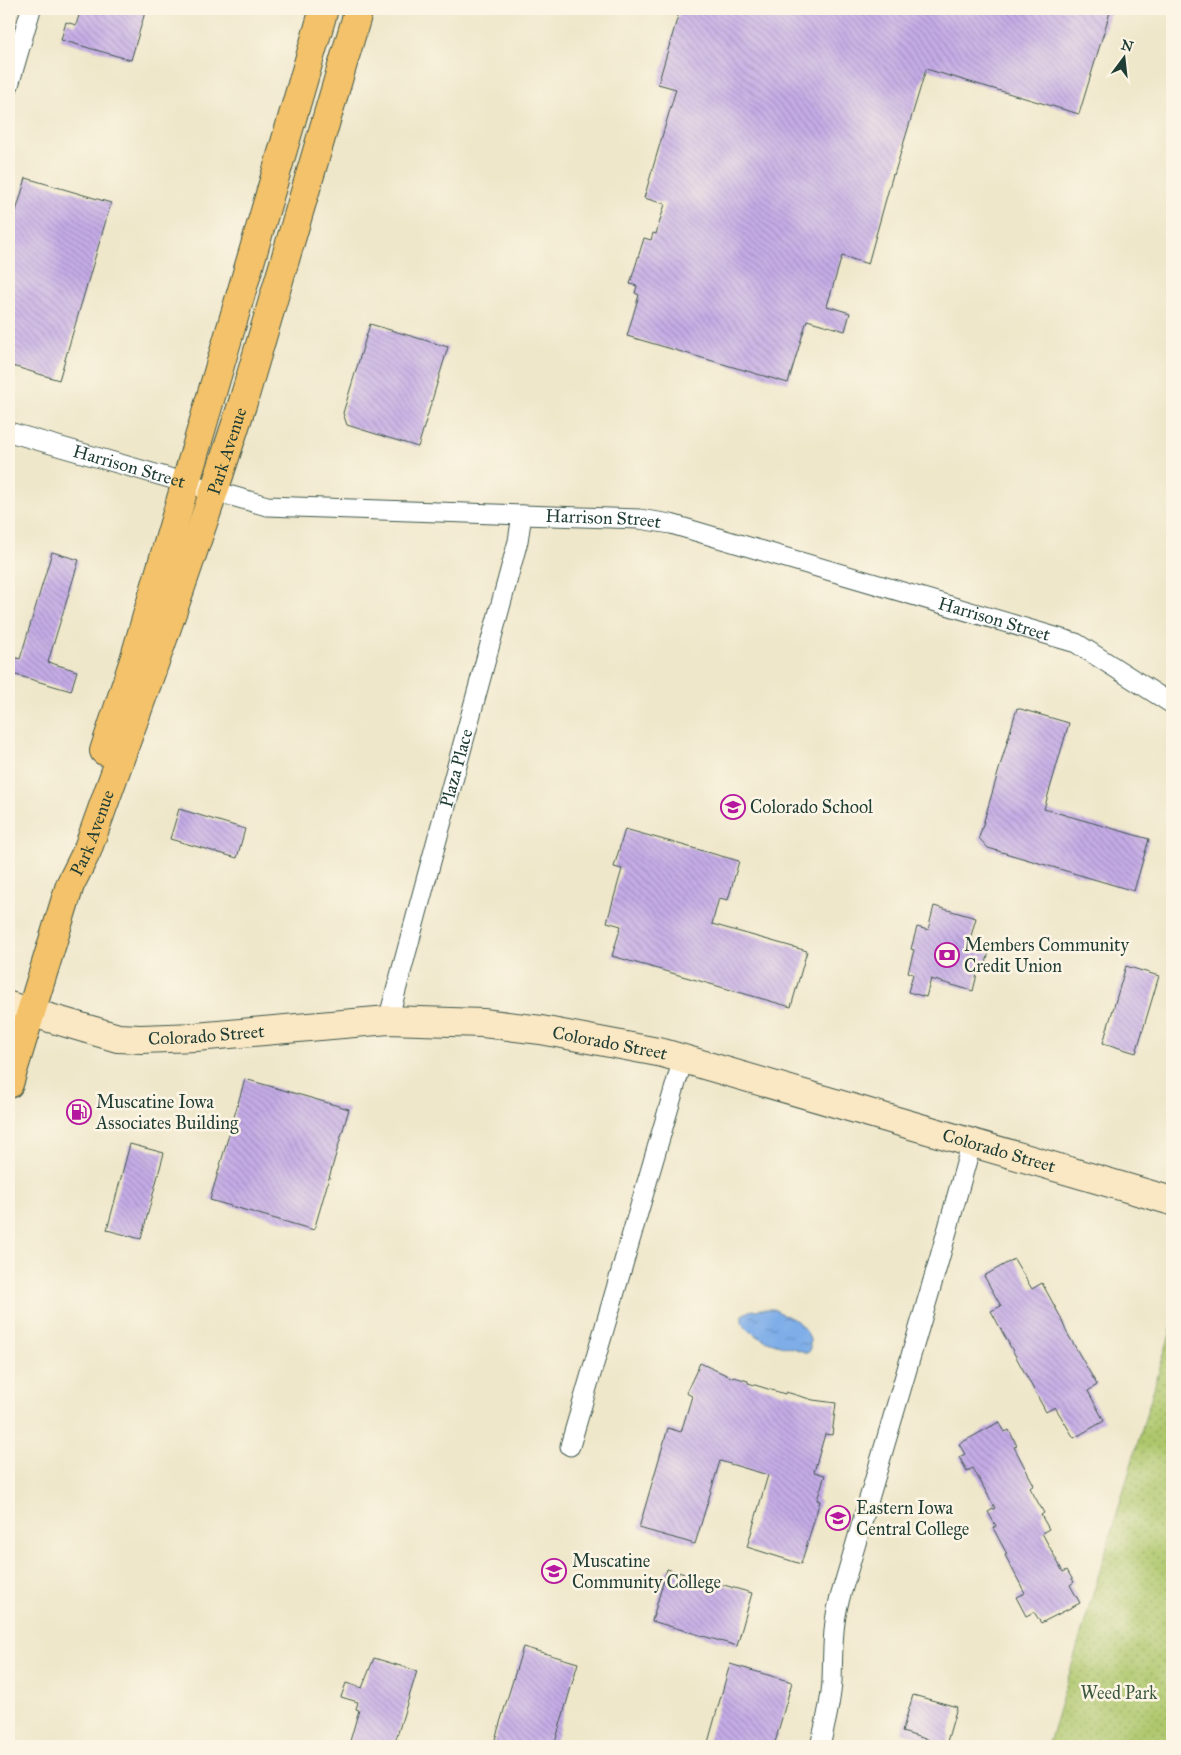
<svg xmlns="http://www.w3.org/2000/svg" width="1181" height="1755" font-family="'IM FELL Great Primer',serif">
  <defs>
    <pattern id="park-dots" width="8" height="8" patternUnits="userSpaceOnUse" patternTransform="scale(1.25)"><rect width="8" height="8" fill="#aec76c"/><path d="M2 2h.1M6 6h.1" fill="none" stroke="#8da35a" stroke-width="1.8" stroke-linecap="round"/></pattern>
    <pattern id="water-ripples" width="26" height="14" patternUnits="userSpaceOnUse" patternTransform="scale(1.25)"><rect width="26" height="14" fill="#7eade8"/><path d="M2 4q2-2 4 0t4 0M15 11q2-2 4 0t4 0" fill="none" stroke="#678ebd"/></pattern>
    <pattern id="building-back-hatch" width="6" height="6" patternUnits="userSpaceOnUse" patternTransform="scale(1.25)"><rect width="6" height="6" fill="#c5ace7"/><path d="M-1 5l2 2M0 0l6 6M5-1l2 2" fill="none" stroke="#9f8dbc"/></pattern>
  </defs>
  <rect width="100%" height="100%" fill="#fcf5e5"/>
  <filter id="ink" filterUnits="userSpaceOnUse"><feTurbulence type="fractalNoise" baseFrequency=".02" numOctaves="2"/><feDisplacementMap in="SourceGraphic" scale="10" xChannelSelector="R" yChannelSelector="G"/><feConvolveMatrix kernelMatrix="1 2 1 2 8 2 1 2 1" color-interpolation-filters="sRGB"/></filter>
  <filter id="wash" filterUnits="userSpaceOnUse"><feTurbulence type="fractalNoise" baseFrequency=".0096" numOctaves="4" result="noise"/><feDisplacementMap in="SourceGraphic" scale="20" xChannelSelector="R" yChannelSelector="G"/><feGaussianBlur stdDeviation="1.12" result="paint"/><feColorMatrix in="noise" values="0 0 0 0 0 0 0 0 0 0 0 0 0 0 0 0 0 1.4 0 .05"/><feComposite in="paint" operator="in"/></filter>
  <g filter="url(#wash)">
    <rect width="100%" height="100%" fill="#efe7ca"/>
    <path fill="url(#park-dots)" stroke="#668250" d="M1172 1327V1746H1048Z"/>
    <path fill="url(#water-ripples)" stroke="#4e758e" d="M760 1309H773L797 1321 807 1332 810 1339V1351L807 1353C782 1343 762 1346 742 1323V1315L749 1311Z"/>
    <g id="blocks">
      <g fill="url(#building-back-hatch)">
        <path d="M81 9H146L131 60 61 40 66 22 76 25Z"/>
        <path d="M680 9H1111L1079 114 926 69 894 175 893 174 868 264 842 256 827 306 850 313 845 331 807 320 788 383 627 336 639 295 635 293 637 286 630 284 644 238 651 240 653 233 656 234 665 204 644 198 676 89 658 84Z"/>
        <path d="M26 178 111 203 59 380 9 365V235Z"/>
        <path d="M370 324 448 347 418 447 347 425 343 413Z"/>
        <path d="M52 552 79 560 48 662 77 671 71 691 9 673V655L20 659Z"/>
        <path d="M1017 708 1069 723 1044 809 1149 839 1134 891 988 848 979 838Z"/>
        <path d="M179 809 245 829 237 858 170 839Z"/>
        <path d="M625 829 739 861 728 900 719 898 712 924 807 951 791 1007 612 956 621 926 607 922 622 869 614 867Z"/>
        <path d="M934 906 976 918 969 943 990 948 984 971 978 970 973 991 931 979 926 997 908 992 913 974 908 972 914 950 911 949 917 927 928 930Z"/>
        <path d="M1126 966 1159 976 1136 1053 1103 1043Z"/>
        <path d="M245 1079 349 1109 314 1230 210 1200Z"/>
        <path d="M130 1144 164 1153 141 1239 107 1230Z"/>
        <path d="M1014 1259 1032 1289 1042 1283 1060 1316 1066 1331 1097 1385 1088 1391 1104 1421 1074 1438 1055 1407 1046 1412 991 1311 1001 1306 984 1276Z"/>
        <path d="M700 1363 733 1378 734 1377 748 1381V1383L785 1394 786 1392 813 1400 836 1403 832 1435 825 1434 814 1472 825 1475 817 1500 820 1501 801 1564 747 1547 768 1475 720 1461 695 1544 639 1528 668 1428 681 1432 692 1396 686 1393Z"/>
        <path d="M999 1422 1005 1432 1009 1430 1017 1446 1014 1447 1034 1485 1030 1488 1044 1513 1041 1515 1049 1529 1042 1533 1063 1572 1067 1570 1074 1582 1070 1585 1080 1603 1041 1623 1034 1612 1026 1616 1016 1597 1025 1593 1005 1555 1007 1554 993 1528 996 1526 988 1512 995 1508 973 1468 967 1471 959 1457 965 1454 959 1444Z"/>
        <path d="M667 1569 752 1593 737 1646 652 1621Z"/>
        <path d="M523 1647 578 1663 554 1746H493Z"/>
        <path d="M374 1658 417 1671 394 1746H367L350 1741 359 1710 356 1709 358 1702 341 1697 346 1683 362 1688Z"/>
        <path d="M730 1664 792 1682 774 1746H707Z"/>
        <path d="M913 1695 957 1707 946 1745 902 1732Z"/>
      </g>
    </g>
  </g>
  <g filter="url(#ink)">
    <use href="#blocks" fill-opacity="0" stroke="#3e564a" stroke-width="1"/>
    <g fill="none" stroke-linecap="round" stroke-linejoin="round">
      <defs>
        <g id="street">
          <path d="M9 85 31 9"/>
          <path id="s1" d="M9 432 267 506 639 519 671 524 1076 643 1172 704"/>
          <path id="s2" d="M388 1020 518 541 522 515"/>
          <path d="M570 1446 683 1059"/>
          <path d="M820 1746C825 1725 831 1703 832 1681 833 1654 832 1628 839 1601L939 1260 972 1142"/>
        </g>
        <g id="secondary">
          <path id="s3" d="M9 1006 118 1038 141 1039 196 1037 388 1020 483 1023 541 1030 663 1053 1172 1201"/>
        </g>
        <g id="primary">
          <path d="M104 751 134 660 324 9"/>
          <path id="s4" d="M9 1084 70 885 87 851 162 642 214 491 243 402 359 9"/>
        </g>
      </defs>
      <use href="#street" stroke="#3e564a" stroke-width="21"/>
      <use href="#secondary" stroke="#3e564a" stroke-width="30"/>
      <use href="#primary" stroke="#3e564a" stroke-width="30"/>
      <use href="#street" stroke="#fff" stroke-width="19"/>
      <use href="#secondary" stroke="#fae7c3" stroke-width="28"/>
      <use href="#primary" stroke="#f3c26a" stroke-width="28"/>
    </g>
  </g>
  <defs>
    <symbol id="school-ring" viewBox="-11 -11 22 22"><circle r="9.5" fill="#fcf5e5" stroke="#b5179e" stroke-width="1.5"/><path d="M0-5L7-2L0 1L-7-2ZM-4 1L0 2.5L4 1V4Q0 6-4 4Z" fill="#b5179e"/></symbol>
    <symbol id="bank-ring" viewBox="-11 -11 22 22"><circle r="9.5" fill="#fcf5e5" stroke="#b5179e" stroke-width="1.5"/><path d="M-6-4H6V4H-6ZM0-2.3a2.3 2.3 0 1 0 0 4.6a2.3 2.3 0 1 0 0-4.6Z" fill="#b5179e"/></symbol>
    <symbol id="fuel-ring" viewBox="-11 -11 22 22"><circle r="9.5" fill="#fcf5e5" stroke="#b5179e" stroke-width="1.5"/><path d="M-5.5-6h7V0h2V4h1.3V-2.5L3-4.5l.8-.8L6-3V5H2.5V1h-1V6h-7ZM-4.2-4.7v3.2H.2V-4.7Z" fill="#b5179e"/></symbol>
    <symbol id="university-ring" viewBox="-11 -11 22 22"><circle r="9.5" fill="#fcf5e5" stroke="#b5179e" stroke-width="1.5"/><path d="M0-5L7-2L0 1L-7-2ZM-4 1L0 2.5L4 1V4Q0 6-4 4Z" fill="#b5179e"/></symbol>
  </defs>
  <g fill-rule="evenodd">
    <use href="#school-ring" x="719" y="793" width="28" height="28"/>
    <use href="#bank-ring" x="933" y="941" width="28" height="28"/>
    <use href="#fuel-ring" x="65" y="1098" width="28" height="28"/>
    <use href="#school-ring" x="824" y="1504" width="28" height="28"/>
    <use href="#university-ring" x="540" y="1557" width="28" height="28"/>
  </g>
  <g text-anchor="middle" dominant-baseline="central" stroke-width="5" stroke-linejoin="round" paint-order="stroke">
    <g font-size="18" fill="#1f3d34" stroke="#fcf5e5">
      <text stroke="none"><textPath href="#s4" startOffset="670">Park Avenue</textPath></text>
      <text stroke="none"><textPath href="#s1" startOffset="125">Harrison Street</textPath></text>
      <text stroke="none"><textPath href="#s1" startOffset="605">Harrison Street</textPath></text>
      <text stroke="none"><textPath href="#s1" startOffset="1010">Harrison Street</textPath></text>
      <text stroke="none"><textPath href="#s2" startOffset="261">Plaza Place</textPath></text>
      <text stroke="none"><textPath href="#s4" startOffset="265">Park Avenue</textPath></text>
      <text stroke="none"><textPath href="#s3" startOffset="202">Colorado Street</textPath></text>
      <text stroke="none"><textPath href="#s3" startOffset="608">Colorado Street</textPath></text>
      <text stroke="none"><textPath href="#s3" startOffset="1012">Colorado Street</textPath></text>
    </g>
    <g font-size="18" fill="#1f3d34" stroke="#fcf5e5" text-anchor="start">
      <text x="750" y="807">Colorado School</text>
      <text x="964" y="945">Members Community<tspan x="964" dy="21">Credit Union</tspan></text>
      <text x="96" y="1102">Muscatine Iowa<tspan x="96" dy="21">Associates Building</tspan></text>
      <text x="856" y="1508">Eastern Iowa<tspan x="856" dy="21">Central College</tspan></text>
      <text x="572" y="1561">Muscatine<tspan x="572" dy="21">Community College</tspan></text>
    </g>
    <g font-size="18" fill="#3c593f" stroke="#fcf5e5">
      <text x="1119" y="1693">Weed Park</text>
    </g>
  </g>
  <rect width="1181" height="1755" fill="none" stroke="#fcf5e5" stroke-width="30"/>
  <g transform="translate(1124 58) rotate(15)" stroke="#fcf5e5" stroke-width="4" paint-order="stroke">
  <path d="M0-4L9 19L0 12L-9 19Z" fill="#1f3d34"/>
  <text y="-8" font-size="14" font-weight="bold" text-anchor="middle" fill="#1f3d34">N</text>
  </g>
</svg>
